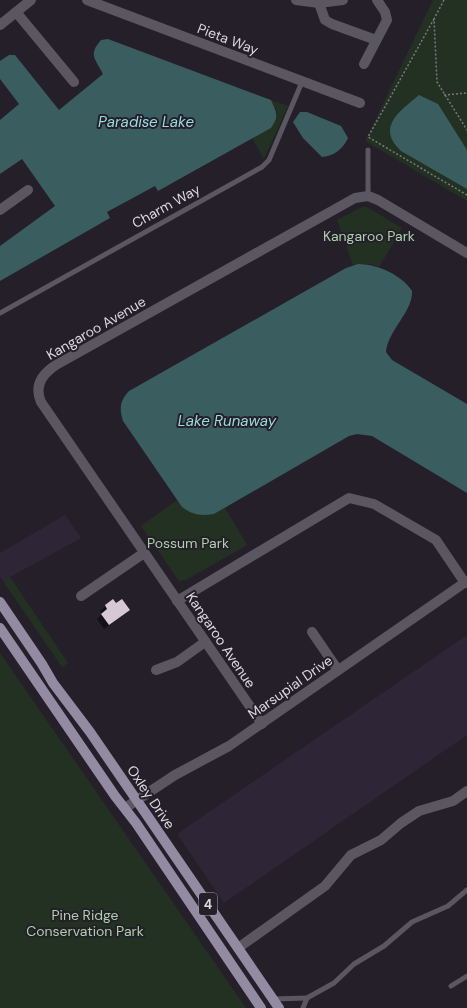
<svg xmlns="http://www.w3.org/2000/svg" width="467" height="1008" font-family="'DM Sans',sans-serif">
  <rect width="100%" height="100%" fill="#251f2a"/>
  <g fill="#2e2536">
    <path d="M65 515 81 538 3 581 0 577V553Z"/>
    <path d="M467 635V735L224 903 177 834Z"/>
  </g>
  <g fill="#233123">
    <path d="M433 0H467V201L365 141Z"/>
    <path d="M271 100 288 106 264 159 252 138 271 128 277 112Z"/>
    <path d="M362 207H367L402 228 379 267 370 264 353 265 337 220Z"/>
    <path d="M177 500 182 507 214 514 225 508 247 545 186 580 179 581 141 526Z"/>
    <path d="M10 577 68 663 62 667 3 581Z"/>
    <path d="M0 653 246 1008H0Z"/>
  </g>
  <g fill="#3a5d5f">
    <path d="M108 39 271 100C277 113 279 116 271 128L158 191 155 186 107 212 110 218 0 281V246L55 206 22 159 0 174V120L19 104 0 79V61L9 55H15L59 110 103 74C95 58 88 55 101 40Z"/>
    <path d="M419 95 438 104 467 150V189L401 151C376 127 399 112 419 95Z"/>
    <path d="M300 112H307L341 126 348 138C343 149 334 156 322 157L303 138 293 122Z"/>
    <path d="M358 264C377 264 402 275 412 291 413 312 388 330 386 352L392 360 467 404V493L372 436 357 434 349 436 214 514C200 516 193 515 182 507L123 421C119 408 120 401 129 391L346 268Z"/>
  </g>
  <path fill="#0007" d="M113 601 116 605 129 610 104 629 97 619 102 614 100 611Z"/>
  <path fill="#d6c8d5" d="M113 599 116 603 122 599 130 610 109 625 101 614 107 609 105 605Z"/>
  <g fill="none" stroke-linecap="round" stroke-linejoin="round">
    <g stroke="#7c7781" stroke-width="1.5" stroke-dasharray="2 2" stroke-linecap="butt">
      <path d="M444 0 434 19 437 82 467 130"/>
      <path d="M434 19 368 137 467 195"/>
      <path d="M444 95 467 93"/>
    </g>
    <g stroke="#5a5762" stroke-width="5">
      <path d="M368 150V196"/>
      <path d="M0 313 262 167 269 160 302 82"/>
      <path d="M451 986 467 976"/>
      <path d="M273 999 307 998"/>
      <path d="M303 1008 307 998 334 983 354 964 384 946 412 922 448 906 467 890"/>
    </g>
    <g stroke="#5a5762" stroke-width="10">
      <path d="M87 0 360 103"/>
      <path d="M296 0 319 3 343 0"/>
      <path d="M319 3 325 20 332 24 376 40"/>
      <path d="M16 12 74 82"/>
      <path d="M0 25 31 0"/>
      <path d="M364 64 387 20 385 12 377 0"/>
      <path d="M0 210 28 190"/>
      <path d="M81 596 144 553"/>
      <path d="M177 601 349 498 374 504 436 540 465 583"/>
      <path d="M312 632 338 670"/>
      <path d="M156 670 177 662 205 642"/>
      <path d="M262 724 41 402C34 386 42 374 56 365L355 198 368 196 378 200 467 253"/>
      <path d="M125 808 175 775 229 746 467 581"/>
      <path d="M238 948 325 886 351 855 381 840 401 823 419 811 453 801 467 791"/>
    </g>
    <g stroke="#928ba2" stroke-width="10">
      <path d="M0 602 42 664 53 683 90 732 279 1008"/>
      <path d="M0 628 115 796 136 823 261 1008"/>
    </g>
  </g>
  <g text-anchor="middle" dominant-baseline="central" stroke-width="4" stroke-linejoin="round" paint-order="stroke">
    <rect fill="#251f2a" stroke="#a5a0a9" stroke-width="1" x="199" y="893" width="18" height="22" rx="3"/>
    <g font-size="13" font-weight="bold" fill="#dcd8e0">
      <text x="208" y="904">4</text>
    </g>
    <g font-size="14" fill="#dcd8e0" stroke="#251f2a">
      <text transform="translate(228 39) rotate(21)">Pieta Way</text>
      <text transform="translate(166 206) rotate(-29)">Charm Way</text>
      <text transform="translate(96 328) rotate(-30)">Kangaroo Avenue</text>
      <text transform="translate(221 640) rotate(56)">Kangaroo Avenue</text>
      <text transform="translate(290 687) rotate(-35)">Marsupial Drive</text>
      <text transform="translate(151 797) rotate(56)">Oxley Drive</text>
    </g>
    <g font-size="14" fill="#abd2a9" stroke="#251f2a">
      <text x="369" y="236">Kangaroo Park</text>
      <text x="188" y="543">Possum Park</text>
      <text x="85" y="915">Pine Ridge<tspan x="85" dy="16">Conservation Park</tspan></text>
    </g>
    <g font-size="15" font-style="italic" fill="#97dde2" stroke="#251f2a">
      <text x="146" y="122">Paradise Lake</text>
      <text x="227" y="421">Lake Runaway</text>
    </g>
  </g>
</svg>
